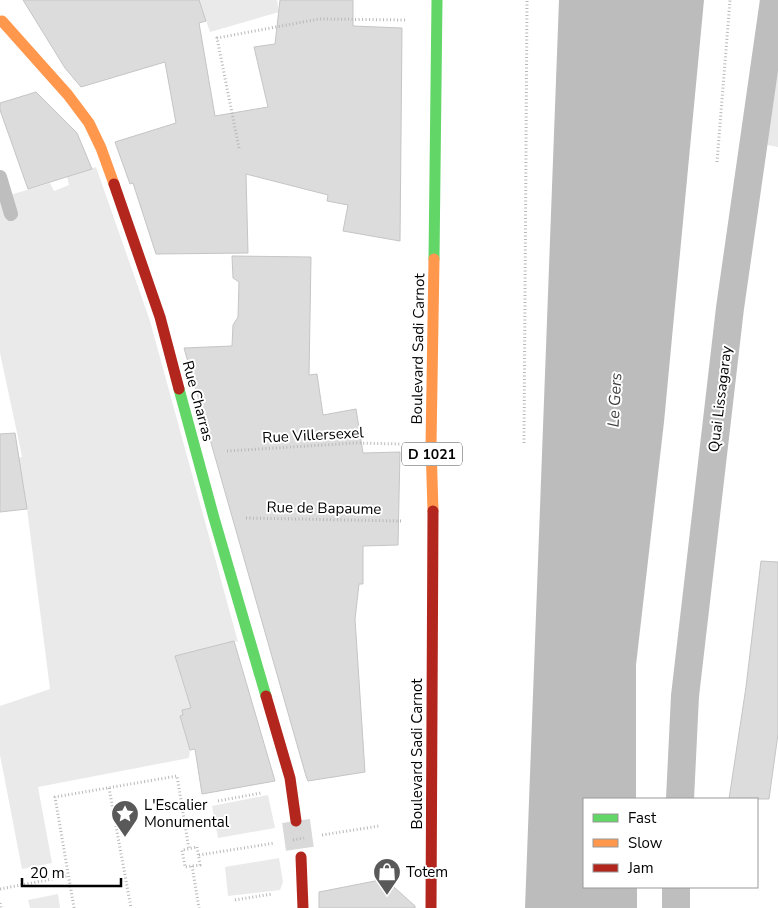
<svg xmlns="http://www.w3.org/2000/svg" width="778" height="908" font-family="'Nunito Sans',sans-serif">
  <rect width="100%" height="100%" fill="#fff"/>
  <g fill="#eaeaea">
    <path d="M199 0H277L279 12 210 32Z"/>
    <path d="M778 46V147L762 144Z"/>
    <path d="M96 167 150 321 238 642 234 641 175 656 185 690 204 704 182 710 183 715 180 716 190 750 189 758 38 787 52 863 22 869 0 755V706L50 689 27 509 16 458 22 457 20 447 0 353V198L50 183 54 191 69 185 67 177Z"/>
    <path d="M268 795 275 828 218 838 212 806Z"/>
    <path d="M279 858 283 882 280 890 228 896 225 867Z"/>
    <path d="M58 894 60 908H30L28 900Z"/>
  </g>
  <path fill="#bcbcbc" d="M559 0H704L664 422 636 665V799H584V887H637V908H525Z"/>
  <g fill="#dcdcdc" stroke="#c5c5c5">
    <path d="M23 0H199L206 21 199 23 215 116 268 107 254 47 275 44 280 0H353V26L402 28 400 241 343 231 348 205 327 201 328 195 246 174 248 253 156 254 133 183 130 184 115 142 176 123 165 62 81 87 65 68Z"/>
    <path d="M36 92 77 133 92 169 28 189 0 110V103Z"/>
    <path d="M232 256 311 257 309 375 317 374 323 415 356 409 363 453 400 452 398 545 363 546V584H359L355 619 365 772 308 781 306 776 184 348 232 346 233 325 238 317 239 282 233 278Z"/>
    <path d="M15 433 27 509 0 512V434Z"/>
    <path d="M761 561 778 562V734L769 799H729L746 687Z"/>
    <path d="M234 641 275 781 202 794 195 749 190 750 180 716 183 715 182 710 191 708 175 656Z"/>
    <path d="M385 879 415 906V908H319V892Z"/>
  </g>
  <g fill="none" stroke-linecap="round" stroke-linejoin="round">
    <path stroke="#d9d9d9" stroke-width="28" stroke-dasharray="28 14" stroke-linecap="butt" d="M296 821 301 857"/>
    <g stroke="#b8b8b8" stroke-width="3" stroke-dasharray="1 2.5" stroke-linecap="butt">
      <path d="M239 148 217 38 319 19 406 20"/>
      <path d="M717 162 730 0"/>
      <path d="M524 443 527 0"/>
      <path d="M227 451 356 443 401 444"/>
      <path d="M246 518 402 521"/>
      <path d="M109 788 131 908"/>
      <path d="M218 801 261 793"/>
      <path d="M322 835 379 826"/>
      <path d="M197 847 200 865 185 867 182 850Z"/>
      <path d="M199 855 275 843"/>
      <path d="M192 866 199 908"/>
      <path d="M0 889 68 876"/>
      <path d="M235 900 272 894"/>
      <path d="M0 903 1 908"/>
      <path d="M74 908 55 797 177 776 189 849"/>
    </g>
    <path stroke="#bebebe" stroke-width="14" d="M0 177 11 214"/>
    <g stroke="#bebebe" stroke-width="28">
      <path d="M680 799 685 696 730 308 774 0"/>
      <path d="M676 908V887"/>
    </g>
    <g stroke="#63d668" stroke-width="11">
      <path d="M434 259 437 0"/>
      <path d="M179 389 214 518 266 696"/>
    </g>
    <g stroke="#ff974d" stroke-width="11">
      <path d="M2 21 68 95 89 123 101 148 114 184"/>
      <path d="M433 511 431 445 434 259"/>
    </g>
    <g stroke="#b3261e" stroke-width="11">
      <path d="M114 184 160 317 179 389"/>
      <path d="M266 696 290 778 296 821"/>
      <path d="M301 857 303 908"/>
      <path d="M431 908 433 511"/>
    </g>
    <path stroke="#b8b8b8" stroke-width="3" stroke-dasharray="1 2.5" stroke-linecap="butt" d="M293 840 304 838"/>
  </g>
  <defs>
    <symbol id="sight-pin" viewBox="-11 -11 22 30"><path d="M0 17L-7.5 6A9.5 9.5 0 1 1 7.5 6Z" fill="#595959" stroke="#fff"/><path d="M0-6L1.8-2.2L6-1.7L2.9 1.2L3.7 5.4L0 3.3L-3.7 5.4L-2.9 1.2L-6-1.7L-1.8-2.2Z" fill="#fff"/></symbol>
    <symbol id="shop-pin" viewBox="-11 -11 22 30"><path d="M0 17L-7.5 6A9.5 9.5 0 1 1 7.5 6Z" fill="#595959" stroke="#fff"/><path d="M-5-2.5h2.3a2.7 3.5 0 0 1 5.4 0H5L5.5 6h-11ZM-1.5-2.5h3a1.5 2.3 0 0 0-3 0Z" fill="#fff"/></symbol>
  </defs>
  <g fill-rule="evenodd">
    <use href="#sight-pin" x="109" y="798" width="32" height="43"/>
    <use href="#shop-pin" x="371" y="856" width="32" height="43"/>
  </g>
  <g text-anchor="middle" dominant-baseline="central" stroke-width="4" stroke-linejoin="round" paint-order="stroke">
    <rect fill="#fff" stroke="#4c4c4c" stroke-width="1" x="402" y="442.5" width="60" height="23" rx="4"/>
    <g font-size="14" font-weight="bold" fill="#000">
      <text x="432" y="454">D 1021</text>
    </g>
    <g font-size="15" fill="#000" stroke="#fff">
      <text transform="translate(418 349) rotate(-89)">Boulevard Sadi Carnot</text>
      <text transform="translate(720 399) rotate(-83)">Quai Lissagaray</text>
      <text transform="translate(198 401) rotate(75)">Rue Charras</text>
      <text transform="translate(313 435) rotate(-3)">Rue Villersexel</text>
      <text transform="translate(324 508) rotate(1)">Rue de Bapaume</text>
      <text transform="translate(417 754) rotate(-90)">Boulevard Sadi Carnot</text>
    </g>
    <g font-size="15" fill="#000" stroke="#fff" text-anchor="start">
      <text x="144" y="805">L'Escalier<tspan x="144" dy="17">Monumental</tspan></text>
      <text x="406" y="872">Totem</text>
    </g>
    <g font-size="16" font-style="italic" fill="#404040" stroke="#fff">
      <text transform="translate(615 400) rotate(-87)">Le Gers</text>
    </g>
  </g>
  <rect x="583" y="798" width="175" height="90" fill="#ffffff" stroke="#999999"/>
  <rect x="593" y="814" width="25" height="8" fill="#63d668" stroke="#999999"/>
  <text x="628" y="823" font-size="15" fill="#000000">Fast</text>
  <rect x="593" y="839" width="25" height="8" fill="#ff974d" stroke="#999999"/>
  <text x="628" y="848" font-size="15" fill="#000000">Slow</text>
  <rect x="593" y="864" width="25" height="8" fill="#b3261e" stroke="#999999"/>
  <text x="628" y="873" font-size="15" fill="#000000">Jam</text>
  <path d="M22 878v8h99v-8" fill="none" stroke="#000000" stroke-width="2.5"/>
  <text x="30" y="878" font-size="15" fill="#000000" stroke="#ffffff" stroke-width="4" paint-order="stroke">20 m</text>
</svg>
